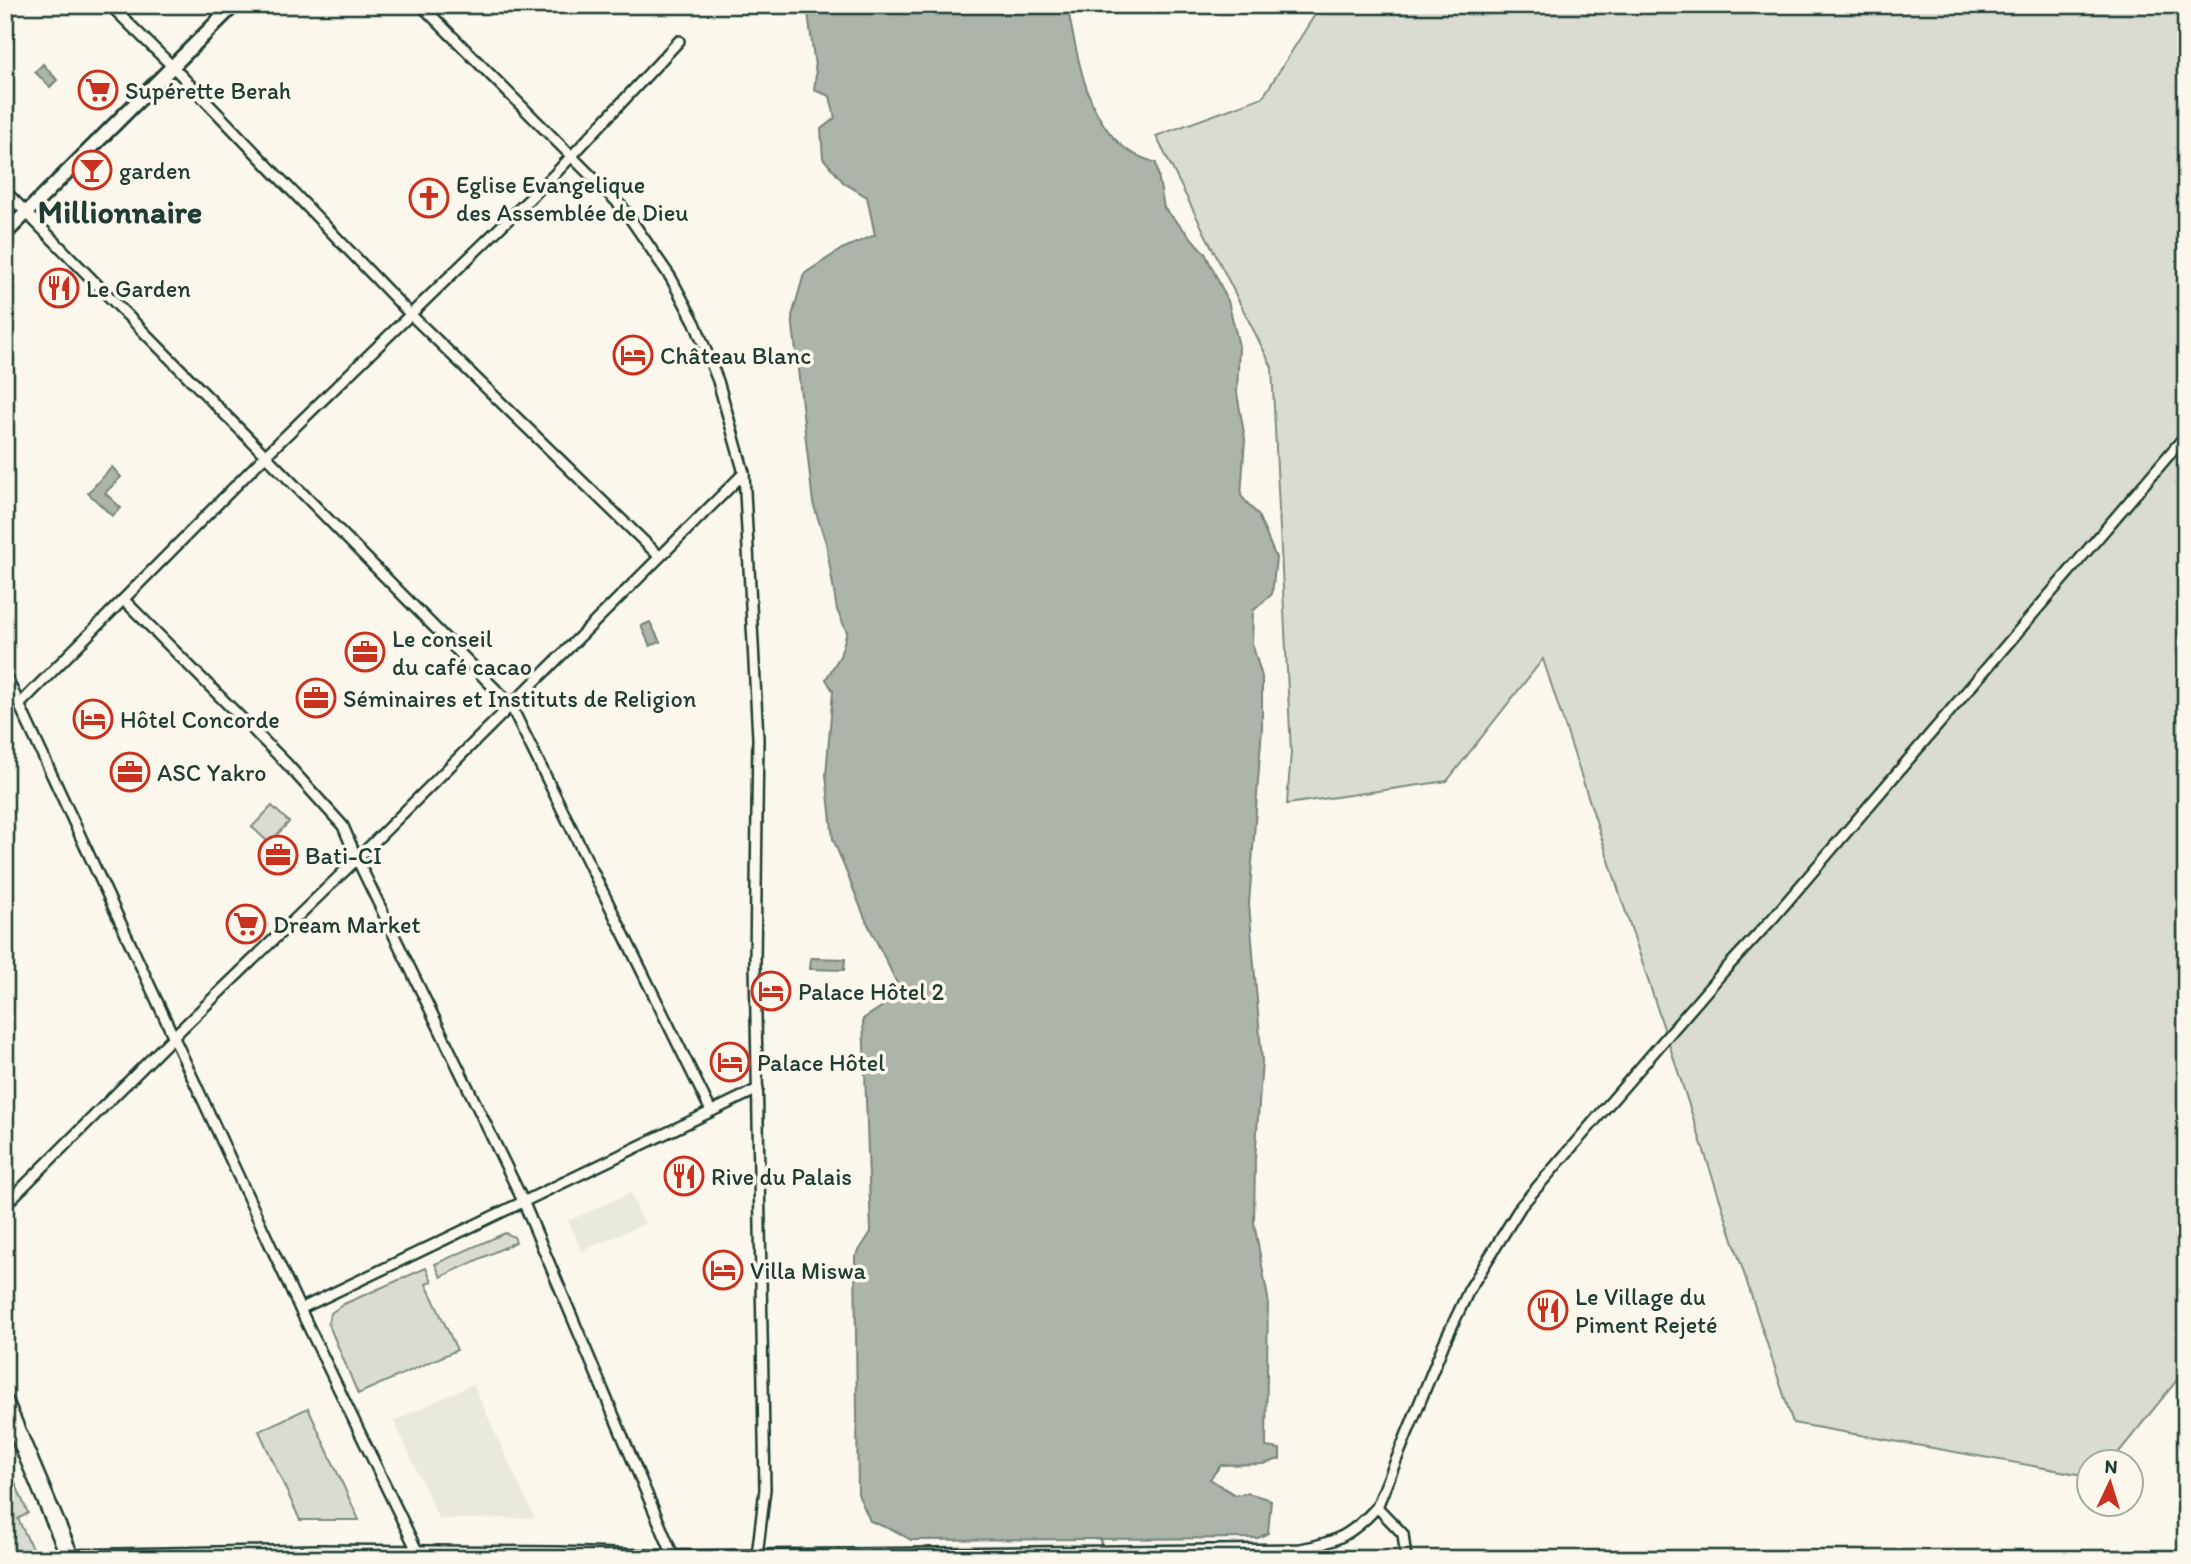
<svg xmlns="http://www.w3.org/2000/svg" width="2191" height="1564" font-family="Itim,sans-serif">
  <rect width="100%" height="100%" fill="#fbf7ec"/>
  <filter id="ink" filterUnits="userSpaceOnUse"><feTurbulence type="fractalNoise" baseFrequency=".0143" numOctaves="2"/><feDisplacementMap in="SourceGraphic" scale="14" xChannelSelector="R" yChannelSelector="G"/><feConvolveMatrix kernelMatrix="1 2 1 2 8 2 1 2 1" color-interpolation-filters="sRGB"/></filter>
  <g filter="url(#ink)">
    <g fill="#eae9de">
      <path d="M631 1193 644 1224 582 1251 568 1221Z"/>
      <path d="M473 1384 509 1463 535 1518 439 1519 396 1425 394 1421Z"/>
    </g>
    <g fill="#dbdcd1" stroke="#7d8c82" stroke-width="2">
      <path d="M1321 5H2186V1369L2111 1462H2090L2089 1476 1793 1423 1543 659 1447 781 1287 804 1291 752 1272 367 1156 136 1263 97Z"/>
      <path d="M272 806 289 822 269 843 252 827Z"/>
      <path d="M505 1233 514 1237 516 1242 441 1277 435 1264Z"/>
      <path d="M426 1268 432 1281 426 1284 457 1350 358 1394 328 1323 331 1313 344 1304Z"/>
      <path d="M308 1408 359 1520H300L259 1431Z"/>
      <path d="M5 1459 28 1513 18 1519 37 1559H5Z"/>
    </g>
    <g fill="#adb4aa" stroke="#74847b" stroke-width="2">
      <path d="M807 5H1067C1077 53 1085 118 1126 149 1134 156 1147 159 1156 163L1164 208 1205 253 1228 301 1239 346 1237 393 1245 439 1241 496 1258 515 1276 558 1272 594 1253 611 1252 643 1262 677V727L1249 904 1262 1061 1255 1160 1254 1223 1268 1298 1266 1447 1280 1449V1459L1263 1464 1221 1465 1210 1479 1235 1495 1248 1493 1271 1500 1268 1533 1258 1538 911 1540 897 1532 870 1521 858 1494 855 1257 871 1232 863 1019 898 996 896 981 865 918 833 839 826 775 833 691 826 679 840 656 847 632 837 610 826 543 813 503 792 316 804 274 842 249 875 235 867 197 844 183 823 158 821 129 835 118 830 96 814 90 816 74Z"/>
      <path d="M43 64 57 80 50 87 35 72Z"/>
      <path d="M112 467 121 477 105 493 121 508 112 516 88 493Z"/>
      <path d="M650 622 660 642 650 646 641 626Z"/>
      <path d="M811 958 845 959 844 970 810 969Z"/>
    </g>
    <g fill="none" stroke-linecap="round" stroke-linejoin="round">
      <path stroke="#74847b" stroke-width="2.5" d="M1100 1539 1104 1559"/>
      <defs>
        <g id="street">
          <path d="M110 5 173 67 410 314 659 556"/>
          <path d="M421 5 623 208 671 278 695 323 718 381 744 473 758 738 755 963 765 1489 757 1556"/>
          <path d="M2180 5 2186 8"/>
          <path d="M5 191 510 704 711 1111"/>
          <path d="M124 600 287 764 343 826 357 859 523 1201 674 1558"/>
          <path d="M5 674 300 1309 421 1559"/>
          <path d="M20 704 266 455 554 175 679 41"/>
          <path d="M5 1205 173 1037 357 859 744 473"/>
          <path d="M300 1309 758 1089"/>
          <path d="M1377 1507 1403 1534 1406 1559"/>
          <path d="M69 1555 318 1550 559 1552 673 1556 1300 1549C1335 1543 1353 1534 1377 1507L1444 1343 1469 1290 1521 1206 1722 973 1773 918 2186 435"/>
        </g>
        <path id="secondary" d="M5 234 234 5"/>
        <path id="highway" d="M5 1403 71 1559"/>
      </defs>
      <use href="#street" stroke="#1f3d34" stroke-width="14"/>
      <use href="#secondary" stroke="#1f3d34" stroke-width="18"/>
      <use href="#highway" stroke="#1f3d34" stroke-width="21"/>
      <use href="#street" stroke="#fbf7ec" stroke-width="9"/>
      <use href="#secondary" stroke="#fbf7ec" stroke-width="12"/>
      <use href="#highway" stroke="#fbf7ec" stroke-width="16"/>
    </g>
  </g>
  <defs>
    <symbol id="supermarket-ring" viewBox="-11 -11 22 22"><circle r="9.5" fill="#fbf7ec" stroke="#c8321e" stroke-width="1.5"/><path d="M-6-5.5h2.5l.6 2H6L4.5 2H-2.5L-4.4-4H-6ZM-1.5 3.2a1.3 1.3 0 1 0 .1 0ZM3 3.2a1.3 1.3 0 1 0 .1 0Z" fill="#c8321e"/></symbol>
    <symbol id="bar-ring" viewBox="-11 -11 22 22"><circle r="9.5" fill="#fbf7ec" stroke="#c8321e" stroke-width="1.5"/><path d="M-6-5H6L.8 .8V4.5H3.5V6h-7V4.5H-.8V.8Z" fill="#c8321e"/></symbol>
    <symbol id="church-ring" viewBox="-11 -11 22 22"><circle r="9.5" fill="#fbf7ec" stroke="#c8321e" stroke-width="1.5"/><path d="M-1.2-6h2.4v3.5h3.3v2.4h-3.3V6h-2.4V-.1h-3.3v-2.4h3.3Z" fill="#c8321e"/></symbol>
    <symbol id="restaurant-ring" viewBox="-11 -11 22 22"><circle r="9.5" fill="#fbf7ec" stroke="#c8321e" stroke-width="1.5"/><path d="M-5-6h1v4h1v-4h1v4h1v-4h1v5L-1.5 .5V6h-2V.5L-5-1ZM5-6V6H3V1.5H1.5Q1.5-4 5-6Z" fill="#c8321e"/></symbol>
    <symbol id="hotel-ring" viewBox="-11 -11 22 22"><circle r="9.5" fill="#fbf7ec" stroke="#c8321e" stroke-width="1.5"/><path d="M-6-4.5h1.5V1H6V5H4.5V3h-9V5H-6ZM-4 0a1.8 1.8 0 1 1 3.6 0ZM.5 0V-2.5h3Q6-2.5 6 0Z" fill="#c8321e"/></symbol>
    <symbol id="office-ring" viewBox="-11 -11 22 22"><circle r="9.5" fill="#fbf7ec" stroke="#c8321e" stroke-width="1.5"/><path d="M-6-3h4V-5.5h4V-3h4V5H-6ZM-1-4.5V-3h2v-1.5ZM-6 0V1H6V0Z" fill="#c8321e"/></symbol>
  </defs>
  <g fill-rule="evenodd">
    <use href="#supermarket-ring" x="76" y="68" width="44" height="44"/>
    <use href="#bar-ring" x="70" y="148" width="44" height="44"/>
    <use href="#church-ring" x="407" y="176" width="44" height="44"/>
    <use href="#restaurant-ring" x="37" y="266" width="44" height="44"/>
    <use href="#hotel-ring" x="611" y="333" width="44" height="44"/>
    <use href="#office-ring" x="343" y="630" width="44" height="44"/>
    <use href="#office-ring" x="294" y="676" width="44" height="44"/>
    <use href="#hotel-ring" x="71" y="697" width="44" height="44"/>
    <use href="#office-ring" x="108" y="750" width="44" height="44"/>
    <use href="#office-ring" x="256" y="833" width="44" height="44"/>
    <use href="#supermarket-ring" x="224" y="902" width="44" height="44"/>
    <use href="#hotel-ring" x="749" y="969" width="44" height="44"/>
    <use href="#hotel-ring" x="708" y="1040" width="44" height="44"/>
    <use href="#restaurant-ring" x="662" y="1154" width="44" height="44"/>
    <use href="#hotel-ring" x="701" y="1248" width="44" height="44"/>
    <use href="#restaurant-ring" x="1526" y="1288" width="44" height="44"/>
  </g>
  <g text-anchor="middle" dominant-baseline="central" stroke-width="7" stroke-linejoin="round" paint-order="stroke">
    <g font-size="24" fill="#1f3d34" stroke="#fbf7ec" text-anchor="start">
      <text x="125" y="90">Supérette Berah</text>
      <text x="119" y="170">garden</text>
      <text x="456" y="184">Eglise Evangelique<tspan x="456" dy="28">des Assemblée de Dieu</tspan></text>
      <text x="86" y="288">Le Garden</text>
      <text x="660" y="355">Château Blanc</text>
      <text x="392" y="638">Le conseil<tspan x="392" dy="28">du café cacao</tspan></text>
      <text x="343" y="698">Séminaires et Instituts de Religion</text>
      <text x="120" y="719">Hôtel Concorde</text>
      <text x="157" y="772">ASC Yakro</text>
      <text x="305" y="855">Bati-CI</text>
      <text x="273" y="924">Dream Market</text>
      <text x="798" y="991">Palace Hôtel 2</text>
      <text x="757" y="1062">Palace Hôtel</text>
      <text x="711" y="1176">Rive du Palais</text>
      <text x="750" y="1270">Villa Miswa</text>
      <text x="1575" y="1296">Le Village du<tspan x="1575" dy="28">Piment Rejeté</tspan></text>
    </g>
    <g font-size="32" font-weight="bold" fill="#1f3d34" stroke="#fbf7ec">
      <text x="120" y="212">Millionnaire</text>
    </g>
  </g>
  <rect width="2191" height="1564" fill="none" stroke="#fbf7ec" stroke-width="28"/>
  <rect x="14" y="14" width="2163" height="1536" fill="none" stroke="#1f3d34" stroke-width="2.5" filter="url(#ink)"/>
  <g transform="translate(2110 1483) rotate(4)"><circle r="33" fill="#fbf7ec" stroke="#a3ada2" stroke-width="2"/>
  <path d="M0-5L12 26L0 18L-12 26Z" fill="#c8321e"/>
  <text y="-10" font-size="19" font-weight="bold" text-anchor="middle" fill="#1f3d34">N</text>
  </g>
</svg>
